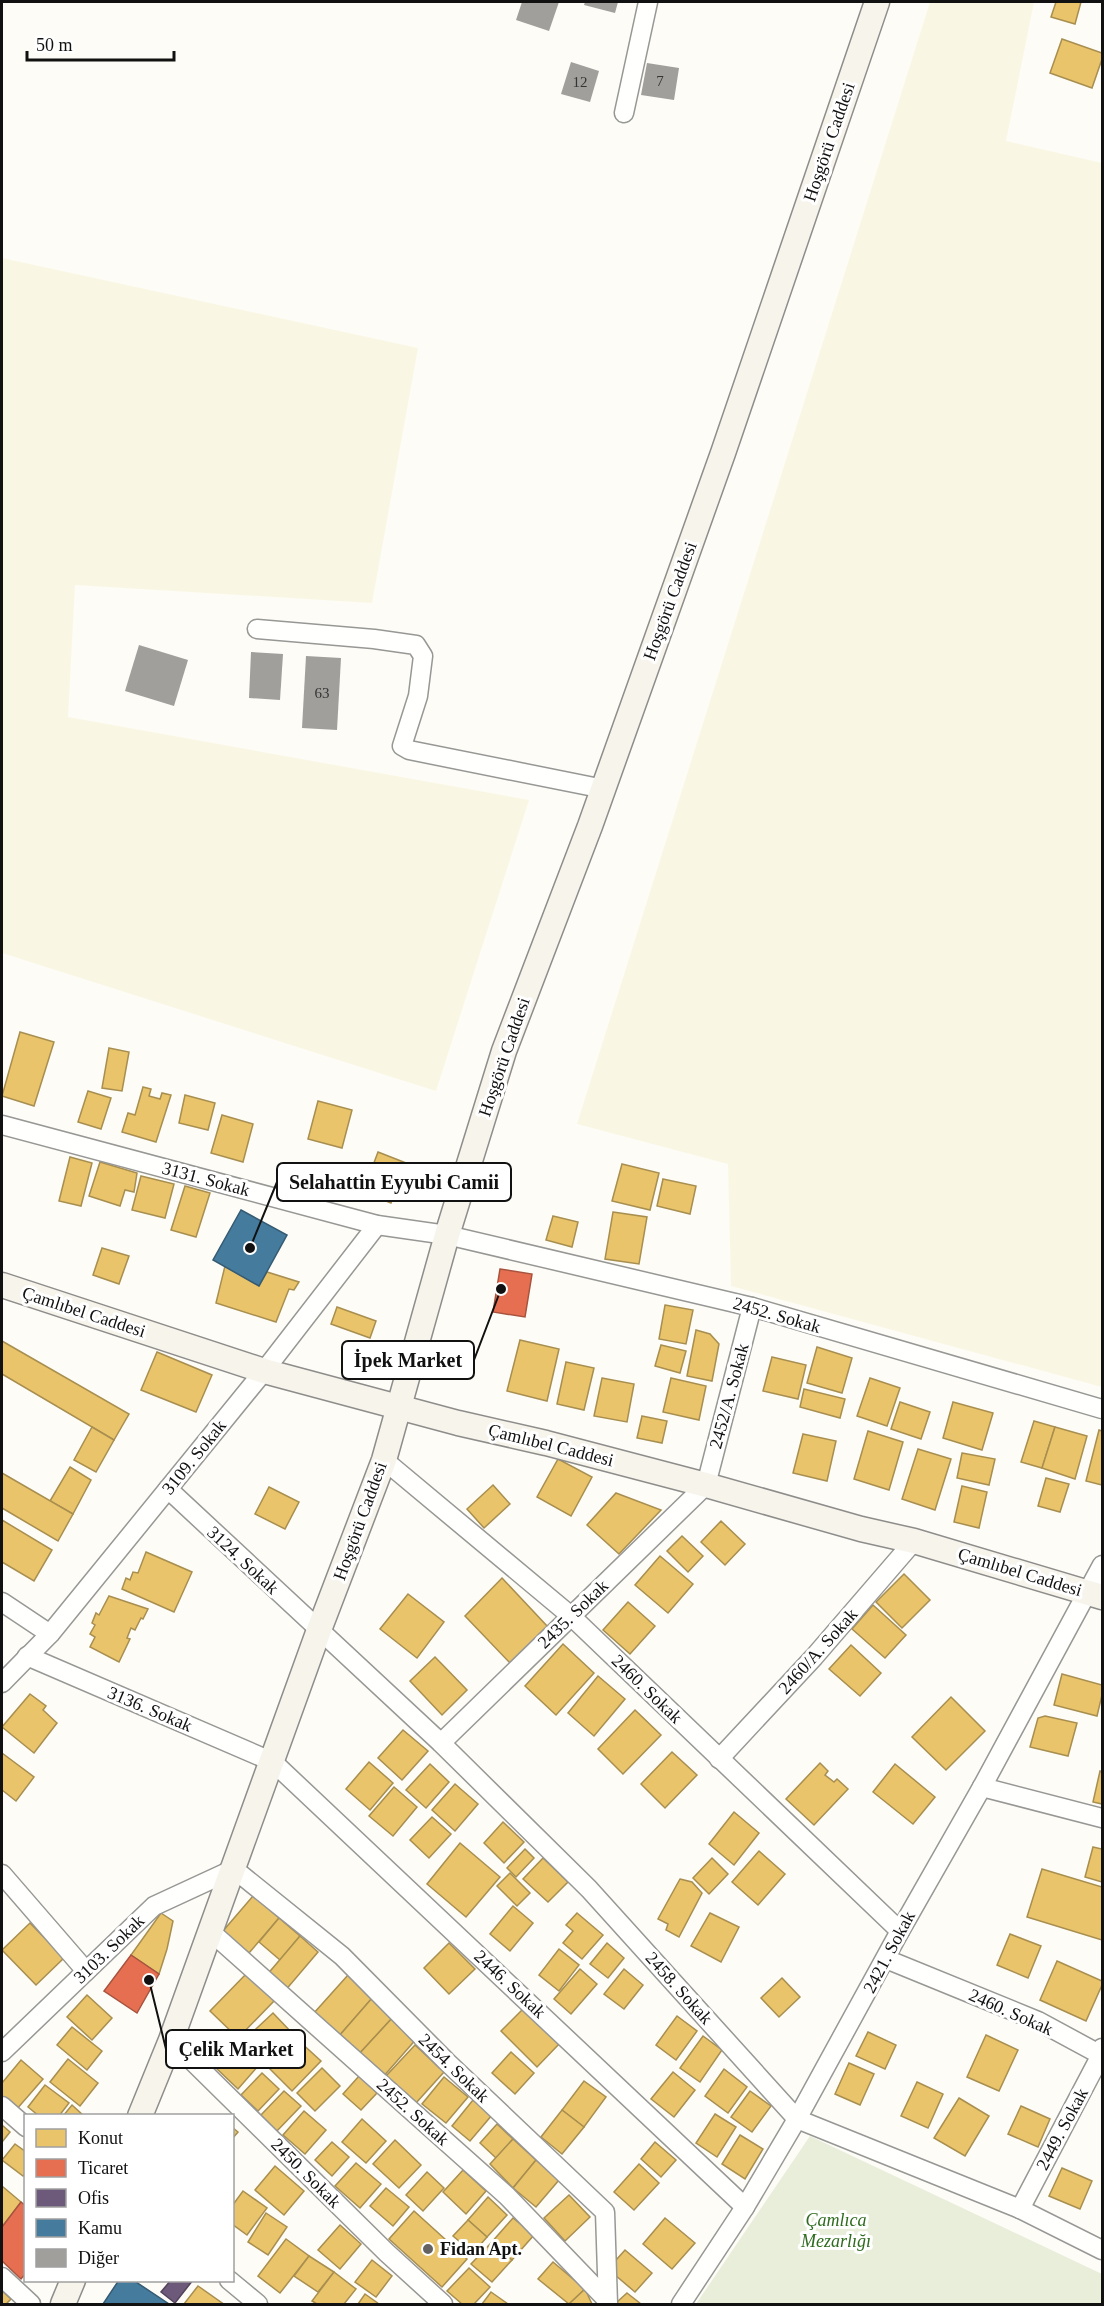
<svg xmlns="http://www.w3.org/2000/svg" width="1104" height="2306" font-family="Georgia,serif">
  <rect width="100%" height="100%" fill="#fdfcf7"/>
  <g fill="#f9f7e4">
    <path d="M930 2H1034L1006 141 1102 163V1387L731 1286 728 1164 577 1124Z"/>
    <path d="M2 258 418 348 372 603 75 585 68 717 529 800 436 1091 2 953Z"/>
  </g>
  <path fill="#e9eedb" d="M810 2136 1102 2274V2304H696Z"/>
  <g fill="#e9c46a" stroke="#a88e4f" stroke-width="1.5">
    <path d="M1056 2H1081L1075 24 1051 17Z"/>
    <path d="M1062 39 1102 53V59L1092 88 1050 73Z"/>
    <path d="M20 1032 54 1042 34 1106 2 1096Z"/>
    <path d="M109 1048 129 1052 122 1091 102 1088Z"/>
    <path d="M143 1087 151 1089 149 1096 160 1099 162 1093 171 1095 156 1142 122 1132 128 1113 135 1115Z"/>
    <path d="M88 1091 111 1098 101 1129 78 1122Z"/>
    <path d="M185 1095 215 1103 208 1130 179 1123Z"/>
    <path d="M318 1101 352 1110 342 1148 308 1139Z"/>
    <path d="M222 1115 253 1124 243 1162 211 1153Z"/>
    <path d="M378 1152 406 1163 391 1203 363 1192Z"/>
    <path d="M70 1157 92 1163 81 1206 59 1201Z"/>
    <path d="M100 1162 137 1173 134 1192 125 1190 120 1206 89 1196Z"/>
    <path d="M622 1164 659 1173 650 1210 612 1201Z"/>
    <path d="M141 1176 174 1184 165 1218 132 1210Z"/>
    <path d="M663 1179 696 1186 690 1214 657 1206Z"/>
    <path d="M185 1186 210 1193 196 1237 171 1230Z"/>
    <path d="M613 1212 647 1217 639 1264 605 1259Z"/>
    <path d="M553 1216 578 1222 572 1247 546 1240Z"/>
    <path d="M102 1248 129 1256 119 1284 93 1275Z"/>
    <path d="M225 1266 259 1286 267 1272 299 1282 294 1290 289 1289 276 1322 216 1303Z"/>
    <path d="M665 1305 693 1310 686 1344 659 1339Z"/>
    <path d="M337 1307 376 1321 370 1338 331 1324Z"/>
    <path d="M696 1330 710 1334 719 1344 712 1381 687 1376Z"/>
    <path d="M520 1340 559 1349 547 1401 507 1391Z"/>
    <path d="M2 1341 129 1414 114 1440 2 1374Z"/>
    <path d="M661 1345 686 1351 680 1373 655 1366Z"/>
    <path d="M817 1347 852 1358 842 1393 807 1383Z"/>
    <path d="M157 1352 212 1375 196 1412 141 1390Z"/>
    <path d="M772 1357 806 1365 798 1399 763 1391Z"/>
    <path d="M566 1362 594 1368 584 1410 557 1404Z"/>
    <path d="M602 1378 634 1384 627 1422 594 1416Z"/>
    <path d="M671 1378 706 1386 699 1420 663 1412Z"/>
    <path d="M870 1378 900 1388 887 1426 857 1416Z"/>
    <path d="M804 1389 845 1399 840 1418 800 1407Z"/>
    <path d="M900 1402 930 1412 921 1439 891 1429Z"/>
    <path d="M953 1402 993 1413 982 1450 943 1438Z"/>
    <path d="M642 1416 667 1421 662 1443 637 1438Z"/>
    <path d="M1034 1421 1055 1427 1042 1468 1021 1462Z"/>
    <path d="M92 1427 114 1440 96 1472 74 1460Z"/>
    <path d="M1055 1427 1087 1436 1075 1479 1042 1468Z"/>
    <path d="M1099 1430 1102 1431V1485L1086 1481Z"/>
    <path d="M868 1431 903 1442 889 1490 854 1479Z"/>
    <path d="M803 1434 836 1441 827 1481 793 1473Z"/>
    <path d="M918 1449 951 1459 935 1510 902 1499Z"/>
    <path d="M962 1453 995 1459 989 1485 957 1478Z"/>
    <path d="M558 1459 592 1477 571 1516 537 1497Z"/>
    <path d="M70 1467 91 1480 73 1514 50 1501Z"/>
    <path d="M2 1473 73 1514 58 1541 2 1508Z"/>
    <path d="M1046 1478 1069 1484 1060 1512 1038 1506Z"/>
    <path d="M493 1485 510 1504 484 1528 467 1509Z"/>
    <path d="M962 1486 987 1492 979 1528 954 1522Z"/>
    <path d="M269 1487 299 1502 285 1529 255 1514Z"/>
    <path d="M616 1493 661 1510 619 1554 587 1525Z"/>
    <path d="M2 1520 52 1550 34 1581 2 1562Z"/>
    <path d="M721 1521 745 1544 725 1565 701 1542Z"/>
    <path d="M682 1536 703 1556 688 1572 667 1551Z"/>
    <path d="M146 1552 192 1572 174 1612 122 1589 126 1578 130 1580 133 1572 138 1573Z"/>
    <path d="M660 1556 693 1584 668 1613 635 1585Z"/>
    <path d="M904 1574 930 1600 902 1628 876 1602Z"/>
    <path d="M502 1578 548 1627 510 1663 465 1616Z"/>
    <path d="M408 1594 444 1622 417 1658 380 1629Z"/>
    <path d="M109 1596 148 1609 143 1619 141 1618 135 1630 131 1628 127 1638 130 1639 119 1662 90 1647 95 1637 90 1634 95 1625 92 1623 96 1613 99 1615Z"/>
    <path d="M628 1602 655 1626 630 1654 603 1630Z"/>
    <path d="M873 1605 906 1635 885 1658 852 1629Z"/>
    <path d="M563 1644 594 1673 556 1715 525 1686Z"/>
    <path d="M851 1645 881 1673 860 1696 829 1669Z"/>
    <path d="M435 1657 467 1690 442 1715 410 1681Z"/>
    <path d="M1062 1674 1102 1685V1695L1097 1716 1054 1705Z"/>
    <path d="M598 1676 625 1699 594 1736 568 1713Z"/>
    <path d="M30 1694 46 1706 43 1710 57 1723 34 1753 2 1727Z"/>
    <path d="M951 1697 985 1731 946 1770 912 1737Z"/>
    <path d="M635 1710 661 1735 623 1774 598 1749Z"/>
    <path d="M1045 1716 1077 1723 1068 1756 1030 1747 1038 1718Z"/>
    <path d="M403 1730 428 1751 402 1780 378 1758Z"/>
    <path d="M672 1752 697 1775 665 1808 641 1784Z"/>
    <path d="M2 1753 34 1777 16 1801 2 1790Z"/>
    <path d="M369 1762 393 1783 370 1810 346 1789Z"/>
    <path d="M820 1763 828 1771 825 1775 834 1782 837 1779 848 1789 814 1825 786 1799Z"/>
    <path d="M430 1764 449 1782 426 1808 406 1790Z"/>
    <path d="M895 1764 935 1797 913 1824 873 1792Z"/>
    <path d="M1100 1771 1102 1772V1804L1093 1802Z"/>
    <path d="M455 1784 478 1804 455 1831 432 1810Z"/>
    <path d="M394 1787 417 1807 393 1836 369 1816Z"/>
    <path d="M734 1812 759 1833 734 1865 709 1844Z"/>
    <path d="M432 1817 451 1834 429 1858 410 1840Z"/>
    <path d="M503 1822 524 1842 504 1863 484 1843Z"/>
    <path d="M460 1843 500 1877 466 1917 427 1884Z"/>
    <path d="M1093 1847 1102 1849V1882L1085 1877Z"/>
    <path d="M525 1849 534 1858 516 1877 507 1868Z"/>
    <path d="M759 1851 785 1874 758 1905 732 1882Z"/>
    <path d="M543 1858 568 1882 548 1902 523 1879Z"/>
    <path d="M712 1858 728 1874 709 1894 693 1878Z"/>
    <path d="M1042 1869 1102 1887V1940L1027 1917Z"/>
    <path d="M510 1873 530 1893 517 1906 497 1886Z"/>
    <path d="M680 1879 692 1882 702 1893 679 1937 666 1930 668 1924 658 1919Z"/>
    <path d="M253 1896 279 1918 249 1953 223 1931Z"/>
    <path d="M513 1906 533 1923 510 1951 490 1934Z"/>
    <path d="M161 1913 173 1921 167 1949 159 1974 131 1955Z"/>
    <path d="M577 1913 603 1935 582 1959 563 1943 573 1931 566 1925Z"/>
    <path d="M710 1913 739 1927 721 1962 691 1946Z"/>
    <path d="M279 1918 300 1936 280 1960 259 1942Z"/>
    <path d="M30 1923 64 1958 36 1985 2 1950Z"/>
    <path d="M1010 1934 1041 1946 1028 1978 997 1965Z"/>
    <path d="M300 1936 318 1952 284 1992 266 1976Z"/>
    <path d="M449 1943 475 1969 449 1994 424 1968Z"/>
    <path d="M607 1943 624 1958 608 1978 590 1964Z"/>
    <path d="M559 1949 579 1965 559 1991 539 1975Z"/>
    <path d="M1057 1961 1102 1981V1985L1086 2021 1040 2000Z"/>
    <path d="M580 1969 597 1984 571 2014 554 1999Z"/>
    <path d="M624 1969 643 1985 624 2009 604 1994Z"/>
    <path d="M247 1973 275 2000 238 2038 210 2011Z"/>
    <path d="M348 1975 373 1997 339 2036 314 2013Z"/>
    <path d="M782 1978 800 1997 779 2017 761 1998Z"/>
    <path d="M87 1995 112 2018 92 2040 67 2017Z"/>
    <path d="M373 1997 394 2016 359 2054 339 2036Z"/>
    <path d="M524 2008 560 2043 537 2067 501 2031Z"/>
    <path d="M273 2013 294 2035 264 2063 243 2041Z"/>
    <path d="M394 2016 418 2037 383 2077 359 2054Z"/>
    <path d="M677 2016 697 2031 676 2060 656 2045Z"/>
    <path d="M72 2027 102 2051 87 2070 57 2045Z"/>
    <path d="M868 2032 896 2045 885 2069 856 2056Z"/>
    <path d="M986 2035 1018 2050 999 2091 967 2077Z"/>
    <path d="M703 2036 722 2050 700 2082 680 2068Z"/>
    <path d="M298 2040 321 2061 292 2091 270 2069Z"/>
    <path d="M237 2045 259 2065 238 2089 216 2068Z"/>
    <path d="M415 2045 444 2072 416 2103 386 2076Z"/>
    <path d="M511 2052 534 2073 515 2094 492 2073Z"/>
    <path d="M68 2059 98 2083 80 2106 50 2082Z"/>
    <path d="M21 2060 43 2079 16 2110 2 2097V2083Z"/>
    <path d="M849 2063 874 2074 860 2105 835 2094Z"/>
    <path d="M322 2068 340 2086 315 2111 297 2093Z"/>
    <path d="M724 2069 747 2087 728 2113 705 2096Z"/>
    <path d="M673 2072 695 2090 674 2117 651 2099Z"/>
    <path d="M262 2073 279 2089 258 2111 241 2095Z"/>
    <path d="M359 2076 377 2093 361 2110 343 2094Z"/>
    <path d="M444 2077 468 2097 446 2123 422 2104Z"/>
    <path d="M584 2081 606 2097 584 2127 562 2110Z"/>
    <path d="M917 2082 943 2094 928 2128 901 2116Z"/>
    <path d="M45 2085 69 2103 59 2116H39L28 2107Z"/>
    <path d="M284 2091 301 2106 276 2132 260 2116Z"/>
    <path d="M750 2091 771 2106 752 2132 731 2117Z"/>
    <path d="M959 2098 989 2116 965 2156 934 2138Z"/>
    <path d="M473 2100 492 2115 470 2141 452 2126Z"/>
    <path d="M72 2105 84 2116H63Z"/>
    <path d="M1021 2106 1050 2119 1038 2147 1008 2134Z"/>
    <path d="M562 2110 584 2127 562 2154 541 2137Z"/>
    <path d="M304 2111 326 2130 305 2154 283 2135Z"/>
    <path d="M715 2114 736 2127 717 2157 696 2143Z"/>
    <path d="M362 2119 386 2141 366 2163 342 2142Z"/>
    <path d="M497 2124 513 2139 496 2158 480 2143Z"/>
    <path d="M2 2125 10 2132 2 2142Z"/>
    <path d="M232 2127 238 2132 232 2139Z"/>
    <path d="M740 2135 763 2149 745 2179 722 2164Z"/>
    <path d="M513 2139 536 2160 513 2188 490 2164Z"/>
    <path d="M395 2140 421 2165 399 2188 373 2164Z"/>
    <path d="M332 2142 349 2157 332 2176 315 2160Z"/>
    <path d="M655 2142 676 2160 661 2177 641 2159Z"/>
    <path d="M15 2144 26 2152V2173L23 2176 2 2160Z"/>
    <path d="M536 2160 559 2180 536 2207 513 2188Z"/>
    <path d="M356 2163 381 2184 360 2208 335 2186Z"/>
    <path d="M639 2164 659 2183 634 2210 614 2192Z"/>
    <path d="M275 2166 304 2191 284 2215 255 2190Z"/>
    <path d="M1062 2168 1092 2181 1080 2209 1049 2196Z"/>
    <path d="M463 2170 486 2191 466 2214 443 2192Z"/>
    <path d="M427 2172 444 2188 423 2211 406 2195Z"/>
    <path d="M2 2186 21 2202 2 2227Z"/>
    <path d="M386 2188 409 2207 393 2226 370 2206Z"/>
    <path d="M243 2191 267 2208 247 2235 232 2224V2206Z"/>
    <path d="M569 2195 590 2217 565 2241 544 2218Z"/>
    <path d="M488 2197 507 2215 487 2237 468 2220Z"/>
    <path d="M414 2211 467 2259 442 2287 389 2239Z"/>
    <path d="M266 2213 287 2227 268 2255 248 2242Z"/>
    <path d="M513 2218 534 2235 512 2260 491 2243Z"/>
    <path d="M665 2218 695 2243 672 2269 643 2244Z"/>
    <path d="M468 2220 487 2237 473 2253 453 2236Z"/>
    <path d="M340 2225 361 2244 340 2269 318 2250Z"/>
    <path d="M286 2239 309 2256 280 2293 258 2276Z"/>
    <path d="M491 2243 512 2260 492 2282 471 2264Z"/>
    <path d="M625 2250 652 2273 635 2292 608 2269Z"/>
    <path d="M309 2256 334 2272 318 2292 294 2276Z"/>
    <path d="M372 2260 392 2276 376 2297 355 2282Z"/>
    <path d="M553 2262 585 2289 569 2304 538 2279Z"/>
    <path d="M469 2268 490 2287 474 2304H462L447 2291Z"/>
    <path d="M334 2272 356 2289 344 2304H317L312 2301Z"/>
    <path d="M198 2286 222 2303 220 2304H184Z"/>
    <path d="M585 2289 592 2304H569Z"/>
    <path d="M2 2291 11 2299 6 2304H2Z"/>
    <path d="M491 2292 508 2304H482Z"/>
    <path d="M627 2293 641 2304H617V2302Z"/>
    <path d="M365 2294 379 2304H358Z"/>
  </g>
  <g fill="#e76f51" stroke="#a7533e" stroke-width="1.5">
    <path d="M500 1269 532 1274 525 1317 493 1312Z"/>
    <path d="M131 1955 159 1974 137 2013 104 1991Z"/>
    <path d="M21 2202 26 2206V2273L21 2279 2 2261V2227Z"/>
  </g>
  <path fill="#6d597a" stroke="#51435a" stroke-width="1.5" d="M171 2280H193L175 2303 161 2292Z"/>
  <g fill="#457b9d" stroke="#355b73" stroke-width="1.5">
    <path d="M241 1210 287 1235 259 1286 213 1260Z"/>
    <path d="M119 2280H133L169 2304H103Z"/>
  </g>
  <g fill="#a19f9c">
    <path d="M522 2H559L549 31 516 20Z"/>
    <path d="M585 2H618L615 13 584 5Z"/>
    <path d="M571 62 599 71 590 102 561 94Z"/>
    <path d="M647 63 679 68 674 100 641 95Z"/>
    <path d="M139 645 188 660 174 706 125 691Z"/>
    <path d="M251 652 283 654 280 700 249 698Z"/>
    <path d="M306 656 341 658 337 730 302 728Z"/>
  </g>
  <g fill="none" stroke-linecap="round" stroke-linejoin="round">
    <defs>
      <g id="street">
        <path d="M624 113 648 2"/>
        <path d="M257 629 374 639 416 645 423 656 418 696 402 746 409 750 604 789"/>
        <path d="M2 1125 377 1225 447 1235 752 1307 1102 1409"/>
        <path d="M384 1460 571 1616 900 1931"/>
        <path d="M168 1489 441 1743 589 1889 797 2119 1020 2209 1102 2250"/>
        <path d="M2 1602 50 1634"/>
        <path d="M27 1656 273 1762 745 2207"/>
        <path d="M2 1683 50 1634 264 1371 377 1225"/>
        <path d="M441 1743 706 1485 752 1307"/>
        <path d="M719 1759 814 1657 914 1541"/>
        <path d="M982 1787 1102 1818"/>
        <path d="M2 1874 86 1971"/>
        <path d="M210 1931 507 2196 607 2300"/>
        <path d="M886 1959 1038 2021 1101 2055"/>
        <path d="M171 2040 387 2253 443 2304"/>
        <path d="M2 2052 154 1906 234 1869 342 1956 446 2061 605 2212 608 2304"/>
        <path d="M2 2106 26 2127"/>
        <path d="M1020 2209 1101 2055 1102 2048"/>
        <path d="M2 2277 31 2304"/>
        <path d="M229 2280 258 2304"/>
        <path d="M681 2304 745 2207 797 2119 900 1931 982 1787 1102 1565"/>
      </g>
      <g id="secondary">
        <path d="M2 1285 264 1371 458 1423 546 1443 706 1485 861 1529 914 1541 1102 1597"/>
        <path d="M140 2116 171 2040 319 1630 384 1460 447 1235 504 1051 590 826 723 453 877 2"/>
        <path d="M63 2304 73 2280"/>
      </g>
    </defs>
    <use href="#street" stroke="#979795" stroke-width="21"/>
    <use href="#secondary" stroke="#8e8d8b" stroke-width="27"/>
    <use href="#street" stroke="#fffffe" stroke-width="18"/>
    <use href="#secondary" stroke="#f6f4eb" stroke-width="24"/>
  </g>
  <circle fill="#646362" stroke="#fff" stroke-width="2" cx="428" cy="2249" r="6"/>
  <g text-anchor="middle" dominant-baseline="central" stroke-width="6" stroke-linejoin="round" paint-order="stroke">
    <g font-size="15" fill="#353434">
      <text x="660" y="81">7</text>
      <text x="580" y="82">12</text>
      <text x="322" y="693">63</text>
    </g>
    <g font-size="18" fill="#111" stroke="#fff">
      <text transform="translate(829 142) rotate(-71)">Hoşgörü Caddesi</text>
      <text transform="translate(670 601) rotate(-70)">Hoşgörü Caddesi</text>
      <text transform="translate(504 1057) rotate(-71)">Hoşgörü Caddesi</text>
      <text transform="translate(206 1179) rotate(15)">3131. Sokak</text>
      <text transform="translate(84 1312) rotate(18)">Çamlıbel Caddesi</text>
      <text transform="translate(777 1315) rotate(16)">2452. Sokak</text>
      <text transform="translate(729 1396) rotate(-75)">2452/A. Sokak</text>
      <text transform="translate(551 1445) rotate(14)">Çamlıbel Caddesi</text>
      <text transform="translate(194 1457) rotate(-51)">3109. Sokak</text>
      <text transform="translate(360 1521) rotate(-70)">Hoşgörü Caddesi</text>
      <text transform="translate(243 1560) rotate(43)">3124. Sokak</text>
      <text transform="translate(1020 1572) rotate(17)">Çamlıbel Caddesi</text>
      <text transform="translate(573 1614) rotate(-44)">2435. Sokak</text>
      <text transform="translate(818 1651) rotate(-48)">2460/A. Sokak</text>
      <text transform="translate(647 1689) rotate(44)">2460. Sokak</text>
      <text transform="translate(150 1709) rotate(23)">3136. Sokak</text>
      <text transform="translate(109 1949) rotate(-44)">3103. Sokak</text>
      <text transform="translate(889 1952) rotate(-62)">2421. Sokak</text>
      <text transform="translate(510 1984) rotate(43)">2446. Sokak</text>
      <text transform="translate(679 1988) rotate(48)">2458. Sokak</text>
      <text transform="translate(1011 2012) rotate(24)">2460. Sokak</text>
      <text transform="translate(454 2068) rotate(44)">2454. Sokak</text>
      <text transform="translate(413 2112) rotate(42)">2452. Sokak</text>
      <text transform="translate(1062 2129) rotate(-62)">2449. Sokak</text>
      <text transform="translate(306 2173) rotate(45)">2450. Sokak</text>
    </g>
    <g font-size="18" font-style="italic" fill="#2f6b1f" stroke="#fff">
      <text x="836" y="2220">Çamlıca<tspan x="836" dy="21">Mezarlığı</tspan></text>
    </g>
    <g font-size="18" font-weight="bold" fill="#111" stroke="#fff" text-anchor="start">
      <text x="440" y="2249">Fidan Apt.</text>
    </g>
  </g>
  <path fill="none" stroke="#111" stroke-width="2" d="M250 1248L277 1182M501 1289L474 1360M149 1980L166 2049"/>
  <g fill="#111" stroke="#fff" stroke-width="2">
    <circle cx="250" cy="1248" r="6"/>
    <circle cx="501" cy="1289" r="6"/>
    <circle cx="149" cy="1980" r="6"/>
  </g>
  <g fill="#fff" stroke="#111" stroke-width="2">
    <rect x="277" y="1163" width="234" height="38" rx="6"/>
    <rect x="342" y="1341" width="132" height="38" rx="6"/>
    <rect x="166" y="2030" width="139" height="38" rx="6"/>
  </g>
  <g font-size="20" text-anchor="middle" font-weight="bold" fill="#111">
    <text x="394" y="1189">Selahattin Eyyubi Camii</text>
    <text x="408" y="1367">İpek Market</text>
    <text x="236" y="2056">Çelik Market</text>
  </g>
  <rect width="1104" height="2306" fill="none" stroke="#111111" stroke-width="6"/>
  <rect x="24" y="2114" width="210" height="168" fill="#ffffff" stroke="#a0a0a0" stroke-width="1.5"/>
  <rect x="36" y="2129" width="30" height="18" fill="#e9c46a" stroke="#a0a0a0" stroke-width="1.5"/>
  <text x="78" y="2144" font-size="18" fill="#111111">Konut</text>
  <rect x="36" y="2159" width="30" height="18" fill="#e76f51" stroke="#a0a0a0" stroke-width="1.5"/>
  <text x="78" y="2174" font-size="18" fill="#111111">Ticaret</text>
  <rect x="36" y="2189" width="30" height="18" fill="#6d597a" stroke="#a0a0a0" stroke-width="1.5"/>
  <text x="78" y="2204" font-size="18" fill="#111111">Ofis</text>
  <rect x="36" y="2219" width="30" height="18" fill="#457b9d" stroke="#a0a0a0" stroke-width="1.5"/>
  <text x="78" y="2234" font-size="18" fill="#111111">Kamu</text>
  <rect x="36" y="2249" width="30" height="18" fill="#a19f9c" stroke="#a0a0a0" stroke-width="1.5"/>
  <text x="78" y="2264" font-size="18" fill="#111111">Diğer</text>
  <path d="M27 51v9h147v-9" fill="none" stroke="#111111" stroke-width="3"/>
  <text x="36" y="51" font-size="18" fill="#111111" stroke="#ffffff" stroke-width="4.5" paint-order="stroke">50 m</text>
</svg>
